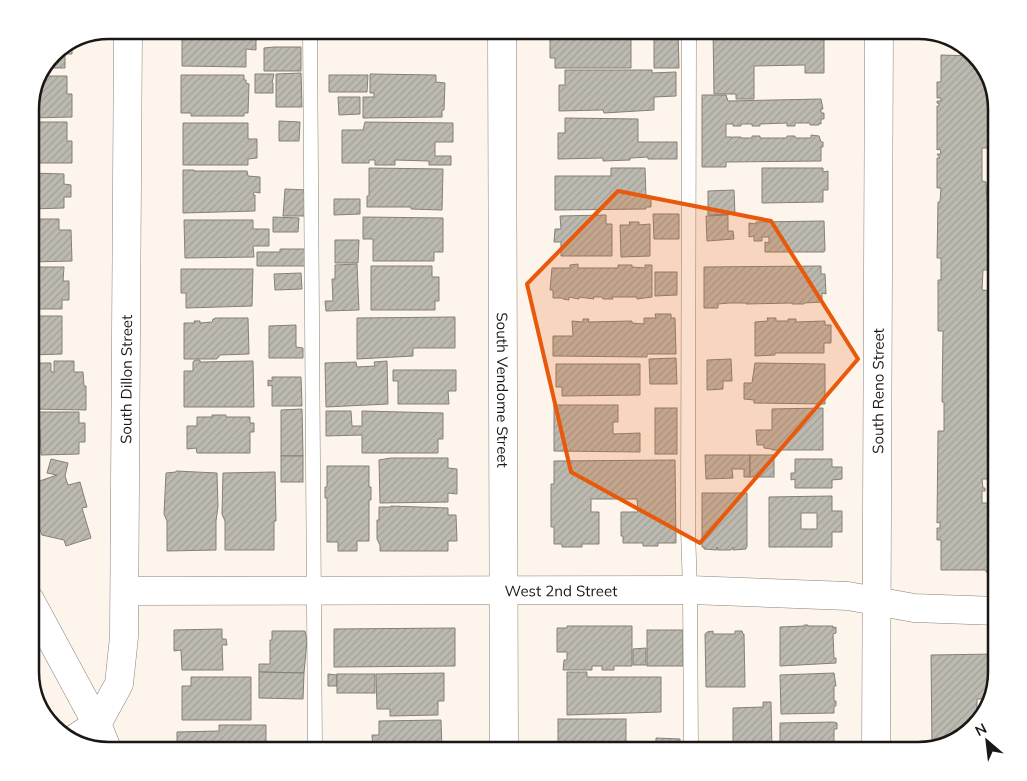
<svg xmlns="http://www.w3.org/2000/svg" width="1027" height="781" font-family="Mulish,sans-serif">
  <defs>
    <pattern id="building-hatch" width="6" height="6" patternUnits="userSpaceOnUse" patternTransform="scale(1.25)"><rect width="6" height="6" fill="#bcbab0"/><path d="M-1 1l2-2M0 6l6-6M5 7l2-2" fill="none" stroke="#a19f96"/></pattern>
  </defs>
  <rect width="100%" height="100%" fill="#fdf4eb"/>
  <g fill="url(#building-hatch)" stroke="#838177" fill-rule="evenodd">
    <path d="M182 30 256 32V50L246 49V67L182 66Z"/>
    <path d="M555 30H631V68H555V58H550V33H555Z"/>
    <path d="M713 30H824V73H805V65L754 66V99H736V94H714Z"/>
    <path d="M654 32H678L679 68H654Z"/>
    <path d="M954 42 966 47 969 50H954Z"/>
    <path d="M72 44V54H65V68H48L57 50Z"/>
    <path d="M274 47H301V71H264V48Z"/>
    <path d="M941 55 974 56 989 74 997 109V148H982V181L986 182 987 202H997V270H983L982 290 997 291V482H995V479H982L983 488H985V491H982V503H997V572H986V570H941V540H937V528H940V522L937 523 938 431H944V402H942L943 331H938V280H941V258H937L938 202H940L941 188H937V158H940L937 154H941L940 149 937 150V106H939V104L937 103V101H941V98H937V82H941Z"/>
    <path d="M565 70H652V73L676 72V96L654 97V110L604 113 603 110 559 111V85H565Z"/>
    <path d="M301 73 302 107H276V74Z"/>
    <path d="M45 74 46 76H67V94H72V117L30 118V104Z"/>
    <path d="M255 74H274L272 83H273V93H255Z"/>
    <path d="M370 74 436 75V82L445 83 444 110H442V117L363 118V97H374V93H370Z"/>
    <path d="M181 75H244V80H246V83L249 84 248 113H244V116H191V113H181Z"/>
    <path d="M329 75H368L367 92H329Z"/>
    <path d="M702 95H726L728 101 821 99 823 109H821V113H824V119H821V124L819 123V125H810V123H795V126H787V123L760 124V126H752V124H741V126H733V124H726V137H732V138L733 137H741V138H752V136H760V138H787V136H795V138H811V135L819 136 821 142H823V147H821V161L726 162V167H702Z"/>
    <path d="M338 97H360V114L339 115Z"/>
    <path d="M565 118 638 119V142H677V159H648V157L630 158V160L603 161V158L558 159V133H565Z"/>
    <path d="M279 121 300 122 299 141H279Z"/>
    <path d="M30 122H67V141H72V163H30Z"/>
    <path d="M365 122 453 123V142H435V156H451V165H429V161L395 160V165H375V160H369V163H342V130H363Z"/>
    <path d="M183 123H248V139H257V158L248 159V165H183Z"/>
    <path d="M369 168 443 169 442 210 411 209V207H367V196H369Z"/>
    <path d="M611 168H645L646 197H651V207H646V209L555 210V176H611Z"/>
    <path d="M762 168H823V172L828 171V190H823V202L762 203Z"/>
    <path d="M183 170H194V171H247L248 176 260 177V193L254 192 253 195H255V211L183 213Z"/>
    <path d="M30 173 64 174V184L71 185V197H64V208L30 209Z"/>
    <path d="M285 189 307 190 306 216H283Z"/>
    <path d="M734 190 735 214 708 215V191Z"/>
    <path d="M334 199H360V214L334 215Z"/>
    <path d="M653 214H679V239H654Z"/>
    <path d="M606 215V224H612V256H561V242H554L555 229H561L560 216Z"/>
    <path d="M728 215V231H733L734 239 707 241 706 216Z"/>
    <path d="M273 217 299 218 298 232H273Z"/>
    <path d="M363 217 443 218V252H434V261H373V239H363Z"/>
    <path d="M30 219H59V230H71L72 261 30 262Z"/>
    <path d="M184 220H253V229H269V246H253L254 257 185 258Z"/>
    <path d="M824 221 825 250 824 252H765V242L769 243V237H762V241H754V236L749 237V223L756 224V222Z"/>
    <path d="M629 222H639V225L650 224V256L621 257 620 225H630Z"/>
    <path d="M335 240H359L358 263H335Z"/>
    <path d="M280 249H305V266H257V252H280Z"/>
    <path d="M357 264 359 310 326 311 325 301H333L332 279H335V265Z"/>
    <path d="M578 264V268H618V265H632V267L645 268V265H652V297L637 299V297H612L613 299H603L602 297H593L594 299 579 297V299L569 297V300L563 299 562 298H553V290H550L552 268H570V265Z"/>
    <path d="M371 266H432V277H439V301H435V310H371Z"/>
    <path d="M821 266V274H825L826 294 822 293V302L804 303V304H792V303L746 304V303H729L718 304V308H704V267Z"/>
    <path d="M30 267H64L63 281H69V300H62V309H30Z"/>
    <path d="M181 269H253L252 306 186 308V293H181Z"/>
    <path d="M655 272H677V295L655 296Z"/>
    <path d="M301 273 302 289 275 290 274 274Z"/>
    <path d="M655 314H671V318H675L676 354H647V357L553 356V336H573L572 321 583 322V319H589L588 322 632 321V323L644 324V318H656Z"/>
    <path d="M30 316H62V354L30 355Z"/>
    <path d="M455 317V348H413V356L357 359V318Z"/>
    <path d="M215 318H248L249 354 219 355V357L217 358V359H184V323H195L194 321H200V323L212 322 213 319H215Z"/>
    <path d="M767 318H776V321H788V319H796V322L825 321V325H831V343H824V353H775V355L755 356V322L768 321Z"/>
    <path d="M296 325V347L303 348V358H269V326Z"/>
    <path d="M676 358 677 384H650L649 359Z"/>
    <path d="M731 359 732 381H723V389L707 390V360Z"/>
    <path d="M195 360H200V362L253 361 254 407H184V371H193V362Z"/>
    <path d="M54 361H74V372H83L84 386H86V410L30 409V363H51V372H54Z"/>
    <path d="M387 361 388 404 326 407 325 363 356 362 357 367 375 366 374 362Z"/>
    <path d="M755 363 825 364V404L754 403V400L744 399V383H752Z"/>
    <path d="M556 364H640V395L562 396V387H556Z"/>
    <path d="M393 370H456V391H448L449 404H398V381H393Z"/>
    <path d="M272 377H301L302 406H272V385L268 386V380L272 381Z"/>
    <path d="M554 405H618V422H613V434L640 433V452L554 451Z"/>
    <rect x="655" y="408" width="22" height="46"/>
    <path d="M823 408V450H772V449L764 448V445H757L756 430H772V409Z"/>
    <path d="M302 409 303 456H281V410Z"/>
    <path d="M326 411H351L352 426H362V411L443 413V439H438V453H362V435L326 436Z"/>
    <path d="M30 412H79V423H85V442H79V454L41 455 40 429H37V418H35V429H32V445L30 446Z"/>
    <path d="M212 415H226V417H250V423H254V432H250V453H197L196 448 187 449V426H197V417H212Z"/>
    <path d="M705 455H750V477H744V469H732L733 478 706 479Z"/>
    <rect x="750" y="455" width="24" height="22"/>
    <rect x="281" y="456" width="22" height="26"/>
    <path d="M391 458H448V468L457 469V494L448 493V502L380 503 379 460Z"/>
    <path d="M51 459 68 463 65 476 68 485 80 482 87 507 82 508 91 538 66 546 64 540 42 535 30 504V497L35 495 31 484 57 475 47 473Z"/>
    <path d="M795 459H832V467H842V479L832 480V488H795V479L791 480V473H795Z"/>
    <path d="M675 460 676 543H658V546H643V543H623V536H621V512H638L637 499H591V512H599V544H582V547H562V544H554V527H551V484H554V461Z"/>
    <path d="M327 466H369V487H371V500H369V541H357V551H338V542H327V498H325V487H327Z"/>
    <path d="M176 471 217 473 218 506 216 521V550L167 551V521L164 514 166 473 176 472Z"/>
    <path d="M275 472 276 521H274V550H225V521L222 514 223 473Z"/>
    <path d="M702 493H747V547H746V549L733 550V547L731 550H717V547L716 550 704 549V547H702Z"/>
    <path d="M832 496V511H842V532H832V547H769V497ZM801 513H817V529H801Z"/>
    <path d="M391 506 448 508V515H456L457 541H448V551H380V545L377 539V520H379V507H391Z"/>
    <path d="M804 625H808V626H833V628L836 627V633L833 634 834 658H836V663L780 666V627L804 626Z"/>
    <path d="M567 626H632V666H614V670H602V666H592V670H563L564 660H567V652H557V628H567Z"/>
    <path d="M455 628V666L334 667V629Z"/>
    <path d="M222 629V639H226L227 645H222L223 670H182L181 650 174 651V630Z"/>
    <rect x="647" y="630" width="36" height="36"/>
    <path d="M272 631H305L307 640 304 673 259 672V664H270V640H272Z"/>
    <path d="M713 631V634H735V631H742L743 634H744L745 687H706L705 634 707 632Z"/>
    <path d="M646 648V665H633V649Z"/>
    <path d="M997 654V672L988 699H977V723L953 743 932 748 931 655Z"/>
    <path d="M259 672 304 673 303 699 259 698Z"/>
    <path d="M567 672H587V677H661V712L567 715Z"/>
    <path d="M444 673V701H438V715L390 716V709H377L376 674Z"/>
    <path d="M834 673 836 686H834V701H836V706H834V713L781 714 780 675Z"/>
    <path d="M328 674 337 675V686H328Z"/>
    <rect x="337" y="674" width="38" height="19"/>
    <path d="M191 677H251V720H182V686H191Z"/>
    <path d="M763 702H771L772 751H733V708L763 707Z"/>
    <rect x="558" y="719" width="68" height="32"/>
    <path d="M441 720 442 751H373L372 735H379V721Z"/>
    <path d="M833 722 837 723V729H834V751H780V723Z"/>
    <path d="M219 725H266V751H177V732L219 731Z"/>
    <path d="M656 738 680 739V751H650L656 750Z"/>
    <path d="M325 743H347L348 751H325Z"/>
  </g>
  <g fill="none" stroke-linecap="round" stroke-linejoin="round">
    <defs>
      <g id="service">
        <path d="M310 30 315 751"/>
        <path d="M689 30 688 530 690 590 691 751"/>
      </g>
      <g id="minor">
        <path id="s1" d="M502 30 504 751"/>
        <path id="s2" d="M125 591 690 590 848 596 914 608 997 611"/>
        <path d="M30 600 97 724 108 751"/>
        <path id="s3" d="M74 739 97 724 119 684 124 637 128 30"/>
        <path id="s4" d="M876 751 879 30"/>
      </g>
    </defs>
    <use href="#service" stroke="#89817a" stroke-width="15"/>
    <use href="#minor" stroke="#89817a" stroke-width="29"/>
    <use href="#service" stroke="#fff" stroke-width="14"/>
    <use href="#minor" stroke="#fff" stroke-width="28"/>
  </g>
  <path fill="#e8590c" fill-opacity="0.2" stroke="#e8590c" stroke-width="4" stroke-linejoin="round" d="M618 191 771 221 858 359 700 543 571 472 527 284Z"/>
  <g text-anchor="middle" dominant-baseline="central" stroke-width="4" stroke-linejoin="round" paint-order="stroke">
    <g font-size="15" fill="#1a1714" stroke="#fff">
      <text stroke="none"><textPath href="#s3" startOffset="378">South Dillon Street</textPath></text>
      <text stroke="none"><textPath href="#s1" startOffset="360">South Vendome Street</textPath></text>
      <text stroke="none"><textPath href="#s4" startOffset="360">South Reno Street</textPath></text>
      <text stroke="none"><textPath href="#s2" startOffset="436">West 2nd Street</textPath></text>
    </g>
  </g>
  <path d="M0 0H1027V781H0ZM109 39H918A70 70 0 0 1 988 109V672A70 70 0 0 1 918 742H109A70 70 0 0 1 39 672V109A70 70 0 0 1 109 39Z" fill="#fff" fill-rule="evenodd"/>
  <path fill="none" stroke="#1a1714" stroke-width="2.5" d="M109 39H918A70 70 0 0 1 988 109V672A70 70 0 0 1 918 742H109A70 70 0 0 1 39 672V109A70 70 0 0 1 109 39Z"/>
  <g transform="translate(987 741) rotate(332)" stroke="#ffffff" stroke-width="4" paint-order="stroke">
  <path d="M0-4L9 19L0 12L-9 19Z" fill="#1a1714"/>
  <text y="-8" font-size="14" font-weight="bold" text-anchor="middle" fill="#1a1714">N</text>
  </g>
</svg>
